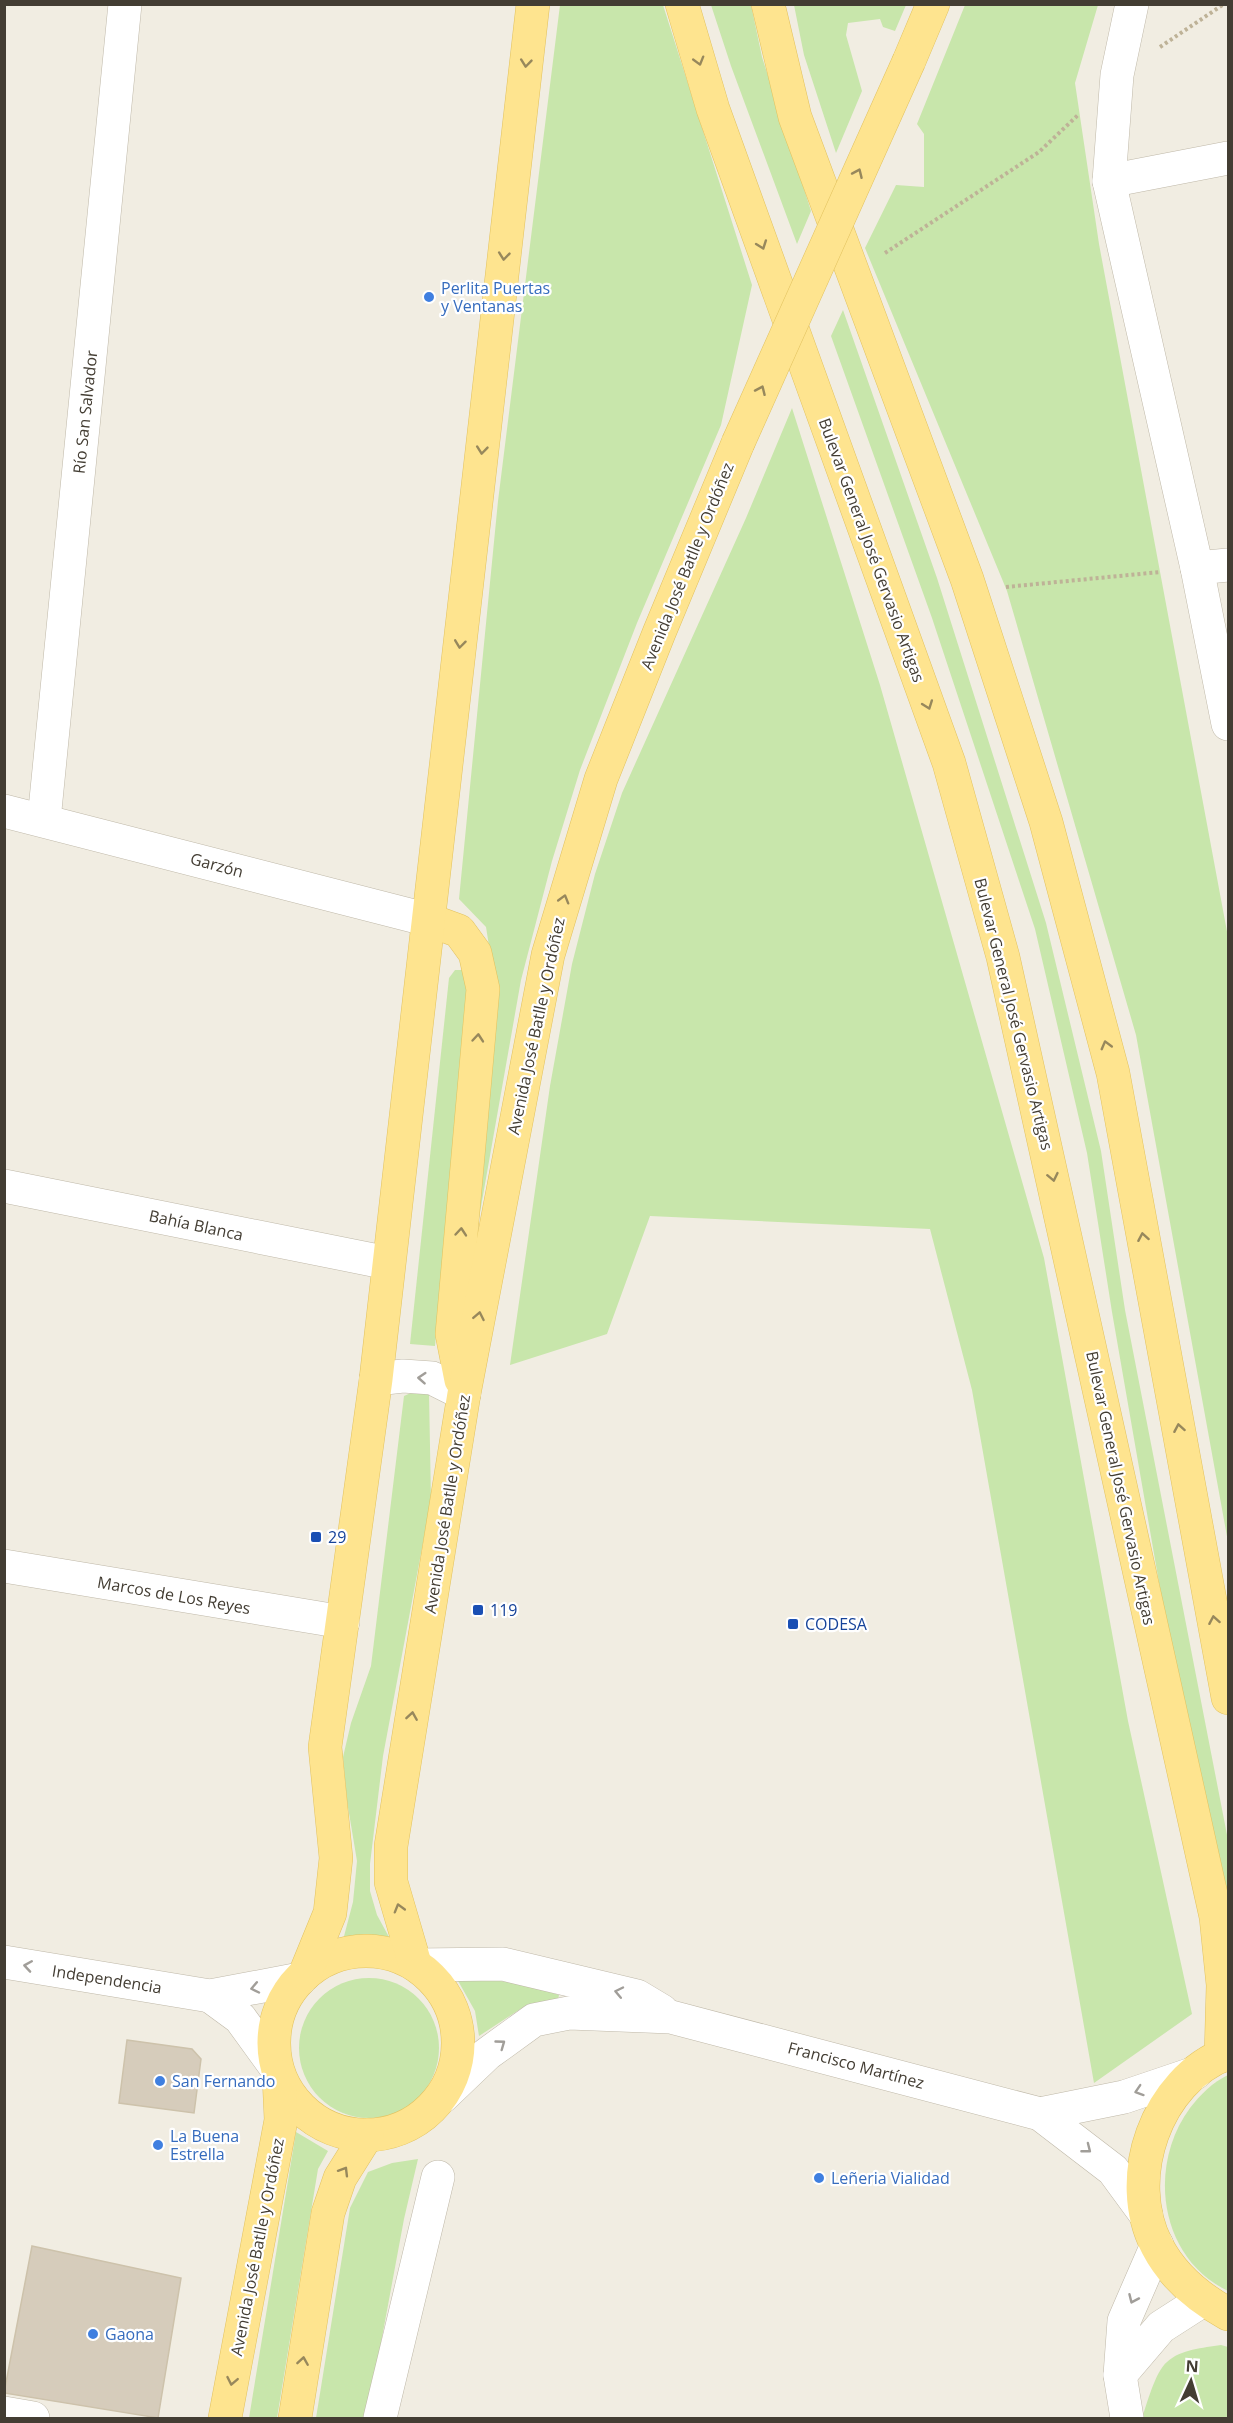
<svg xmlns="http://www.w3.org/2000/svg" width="1233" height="2423" font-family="'Open Sans',sans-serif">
  <rect width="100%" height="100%" fill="#f1ede2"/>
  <g fill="#c8e6ab">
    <path d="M560 5H663L752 285 721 425 637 623 580 770 552 861 521 980 467 1286 493 971 486 927 459 899 498 501Z"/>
    <path d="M711 5H751L762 57 811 211 797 244 731 66Z"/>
    <path d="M794 5H906L895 31 883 27 880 19 848 23 846 35 862 91 836 153 804 55Z"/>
    <path d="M965 5H1098L1075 83 1099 244 1228 937V1542L1136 1035 1007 591 865 248 896 185 924 187V134L917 124Z"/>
    <path d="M843 310 937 578 1046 923 1101 1151 1125 1310 1228 1840V1917L1165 1617 1112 1312 1087 1153 1035 929 932 618 831 336Z"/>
    <path d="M792 408 880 685 1044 1258 1128 1721 1192 2014 1094 2083 972 1390 930 1229 650 1216 607 1334 510 1365 550 1086 572 964 595 874 622 793 746 518Z"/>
    <path d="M455 970H463L469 980 435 1346 410 1344 449 978Z"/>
    <path d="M413 1392 429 1393 431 1500 383 1756 370 1864V1891L377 1915 389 1937 365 1934 343 1940 353 1902 357 1861 347 1801 343 1757 351 1723 371 1666 404 1396Z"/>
    <circle cx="369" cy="2048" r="70"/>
    <path d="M457 1979C498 1978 521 1983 559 1995L558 1999 522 2008 479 2036 475 2011Z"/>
    <path d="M1228 2075V2291C1159 2258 1147 2166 1190 2108 1200 2095 1213 2082 1228 2075Z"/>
    <path d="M296 2132 328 2151 318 2169 277 2418H249Z"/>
    <path d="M418 2159 404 2219 367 2418H316L350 2208 368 2172 392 2163Z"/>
    <path d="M1221 2345 1228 2347V2418H1142C1147 2404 1155 2372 1167 2362 1181 2349 1203 2348 1221 2345Z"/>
  </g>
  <g fill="#d6ccbb" stroke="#cdc2ab" stroke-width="1.5">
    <path d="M127 2040 192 2049 201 2059 194 2113 119 2103Z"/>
    <path d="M32 2246 181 2278 158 2418 4 2393Z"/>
  </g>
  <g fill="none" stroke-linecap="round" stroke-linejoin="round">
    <defs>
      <g id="minor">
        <path d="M1132 4 1117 75 1109 181 1197 568 1228 724"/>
        <path d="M1109 181 1228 158"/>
        <path d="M1197 568 1228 565"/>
        <path d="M4 811 429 920"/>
        <path d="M44 820 125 4"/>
        <path d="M4 1186 388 1263"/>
        <path d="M376 1379 403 1376 432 1378 464 1394"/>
        <path d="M4 1566 343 1622"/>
        <path d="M4 1962 210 1996 300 1979"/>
        <path d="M416 1965 503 1964 637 1996 662 2011"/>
        <path d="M210 1996 240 2018 277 2069"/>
        <path d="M442 2097 487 2054 534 2020 569 2013 671 2017 1040 2114 1113 2170 1146 2215"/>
        <path d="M1040 2114 1124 2097 1195 2073"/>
        <path d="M1120 2375 1161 2327 1203 2300"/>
        <path d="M4 2413 33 2418"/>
        <path d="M380 2418 438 2177"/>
        <path d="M1127 2418 1120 2375 1124 2321 1157 2245"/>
      </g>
      <g id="major">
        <path d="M682 4 713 109 949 763 1003 957 1216 1917 1223 1985 1221 2056"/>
        <path d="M768 4 795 117 967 579 1046 822 1113 1073 1228 1698"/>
        <path d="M909 61 933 4"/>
        <path d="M429 920 459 931 475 953 483 989 452 1334 461 1380"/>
        <circle cx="366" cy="2043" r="92"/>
        <path d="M415 1964 391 1882V1846L464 1394 548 955 601 779 659 633 738 443"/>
        <path d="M305 1974 330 1913 336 1858 325 1747 376 1379 533 4"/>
        <path d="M1228 2053C1156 2080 1122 2178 1157 2246 1173 2277 1199 2298 1228 2314"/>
        <path d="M225 2418 281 2120 279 2077"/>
        <path d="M295 2418 328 2213 340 2178 367 2135"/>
      </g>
    </defs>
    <use href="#minor" stroke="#bfb8a8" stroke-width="34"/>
    <use href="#major" stroke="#e2c25f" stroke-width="34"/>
    <g stroke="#beb297" stroke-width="4" stroke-dasharray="3 3" stroke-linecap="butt">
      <path d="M1160 47 1224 4"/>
      <path d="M885 253 1039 152 1078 115"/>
      <path d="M1006 587 1160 572"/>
    </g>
    <use href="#minor" stroke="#fff" stroke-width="33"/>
    <use href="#major" stroke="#fee48f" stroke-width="33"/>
    <defs>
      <path id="major-bridge" d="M738 443 909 61"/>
    </defs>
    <use href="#major-bridge" stroke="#e2c25f" stroke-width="34" stroke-linecap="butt"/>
    <use href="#major-bridge" stroke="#fee48f" stroke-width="33"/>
  </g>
  <defs><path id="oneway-chevron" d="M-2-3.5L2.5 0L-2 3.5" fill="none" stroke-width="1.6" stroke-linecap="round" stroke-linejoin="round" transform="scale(1.5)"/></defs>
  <g stroke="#97885c">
    <use href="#oneway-chevron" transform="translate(699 61) rotate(74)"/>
    <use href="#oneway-chevron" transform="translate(526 63) rotate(96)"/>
    <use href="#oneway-chevron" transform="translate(858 173) rotate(-66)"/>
    <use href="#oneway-chevron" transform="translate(762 245) rotate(70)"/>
    <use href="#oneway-chevron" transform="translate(504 256) rotate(96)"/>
    <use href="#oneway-chevron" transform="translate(761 390) rotate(-66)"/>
    <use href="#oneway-chevron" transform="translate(482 450) rotate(96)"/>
    <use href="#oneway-chevron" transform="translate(460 644) rotate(97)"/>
    <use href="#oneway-chevron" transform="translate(928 705) rotate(70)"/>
    <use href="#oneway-chevron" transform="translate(564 899) rotate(-74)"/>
    <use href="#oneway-chevron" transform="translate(478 1038) rotate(-85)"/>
    <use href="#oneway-chevron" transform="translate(1106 1045) rotate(-105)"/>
    <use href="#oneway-chevron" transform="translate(1053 1177) rotate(78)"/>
    <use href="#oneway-chevron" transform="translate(461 1232) rotate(-85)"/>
    <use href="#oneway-chevron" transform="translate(1143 1237) rotate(-100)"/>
    <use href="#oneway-chevron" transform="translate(479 1316) rotate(-79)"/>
    <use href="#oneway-chevron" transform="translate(1179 1428) rotate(-100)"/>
    <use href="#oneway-chevron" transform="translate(1214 1620) rotate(-100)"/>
    <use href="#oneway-chevron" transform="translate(412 1716) rotate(-81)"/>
    <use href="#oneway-chevron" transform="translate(399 1908) rotate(-106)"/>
    <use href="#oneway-chevron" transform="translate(344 2171) rotate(-59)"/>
    <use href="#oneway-chevron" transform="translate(303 2361) rotate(-81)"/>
    <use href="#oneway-chevron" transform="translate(232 2381) rotate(101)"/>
  </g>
  <g stroke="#a19e99">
    <use href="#oneway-chevron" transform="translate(422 1378) rotate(-176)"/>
    <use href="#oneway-chevron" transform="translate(28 1966) rotate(-171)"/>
    <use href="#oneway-chevron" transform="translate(255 1988) rotate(168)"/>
    <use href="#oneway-chevron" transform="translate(619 1992) rotate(-168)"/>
    <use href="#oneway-chevron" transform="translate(501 2044) rotate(-36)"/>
    <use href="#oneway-chevron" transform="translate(1139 2091) rotate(162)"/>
    <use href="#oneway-chevron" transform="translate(1087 2149) rotate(38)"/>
    <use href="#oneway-chevron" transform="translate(1133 2299) rotate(114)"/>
  </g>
  <g fill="#3f7fe0" stroke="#fff" stroke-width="2">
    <circle cx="429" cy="297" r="6"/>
    <circle cx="160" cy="2081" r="6"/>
    <circle cx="158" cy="2145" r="6"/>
    <circle cx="819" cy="2178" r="6"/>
    <circle cx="93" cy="2334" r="6"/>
  </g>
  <g fill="#1a4fb4" stroke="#fff" stroke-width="2">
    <rect x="310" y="1531" width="12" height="12" rx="3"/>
    <rect x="472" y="1604" width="12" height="12" rx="3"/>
    <rect x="787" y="1618" width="12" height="12" rx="3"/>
  </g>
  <g text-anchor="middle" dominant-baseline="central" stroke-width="4.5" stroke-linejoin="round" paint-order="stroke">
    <g font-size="16" fill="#366cbe" stroke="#fff" text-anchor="start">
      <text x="441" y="288">Perlita Puertas<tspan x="441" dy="18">y Ventanas</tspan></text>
      <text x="172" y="2081">San Fernando</text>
      <text x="170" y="2136">La Buena<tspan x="170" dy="18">Estrella</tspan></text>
      <text x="831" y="2178">Leñeria Vialidad</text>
      <text x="105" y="2334">Gaona</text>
    </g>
    <g font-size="16" fill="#433d33" stroke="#fff">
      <text transform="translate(85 412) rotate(-84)">Río San Salvador</text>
      <text transform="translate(872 550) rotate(70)">Bulevar General José Gervasio Artigas</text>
      <text transform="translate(687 566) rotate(-68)">Avenida José Batlle y Ordóñez</text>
      <text transform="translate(217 865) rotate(15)">Garzón</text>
      <text transform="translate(1014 1014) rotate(76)">Bulevar General José Gervasio Artigas</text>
      <text transform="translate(536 1026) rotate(-78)">Avenida José Batlle y Ordóñez</text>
      <text transform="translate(196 1225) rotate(12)">Bahía Blanca</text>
      <text transform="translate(1121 1488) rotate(78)">Bulevar General José Gervasio Artigas</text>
      <text transform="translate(447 1504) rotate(-81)">Avenida José Batlle y Ordóñez</text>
      <text transform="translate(174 1595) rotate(10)">Marcos de Los Reyes</text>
      <text transform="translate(107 1979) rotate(9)">Independencia</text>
      <text transform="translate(856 2065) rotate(15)">Francisco Martínez</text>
      <text transform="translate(257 2247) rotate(-79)">Avenida José Batlle y Ordóñez</text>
    </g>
    <g font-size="16" fill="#164399" stroke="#fff" text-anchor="start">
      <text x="328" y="1537">29</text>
      <text x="490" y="1610">119</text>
      <text x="805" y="1624">CODESA</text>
    </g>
  </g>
  <rect width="1233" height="2423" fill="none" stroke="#433d33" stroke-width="12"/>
  <g transform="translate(1191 2381) rotate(4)" stroke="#ffffff" stroke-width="4.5" paint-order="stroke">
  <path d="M0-4.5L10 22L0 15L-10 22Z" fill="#433d33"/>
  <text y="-9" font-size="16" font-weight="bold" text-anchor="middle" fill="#433d33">N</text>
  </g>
</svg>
